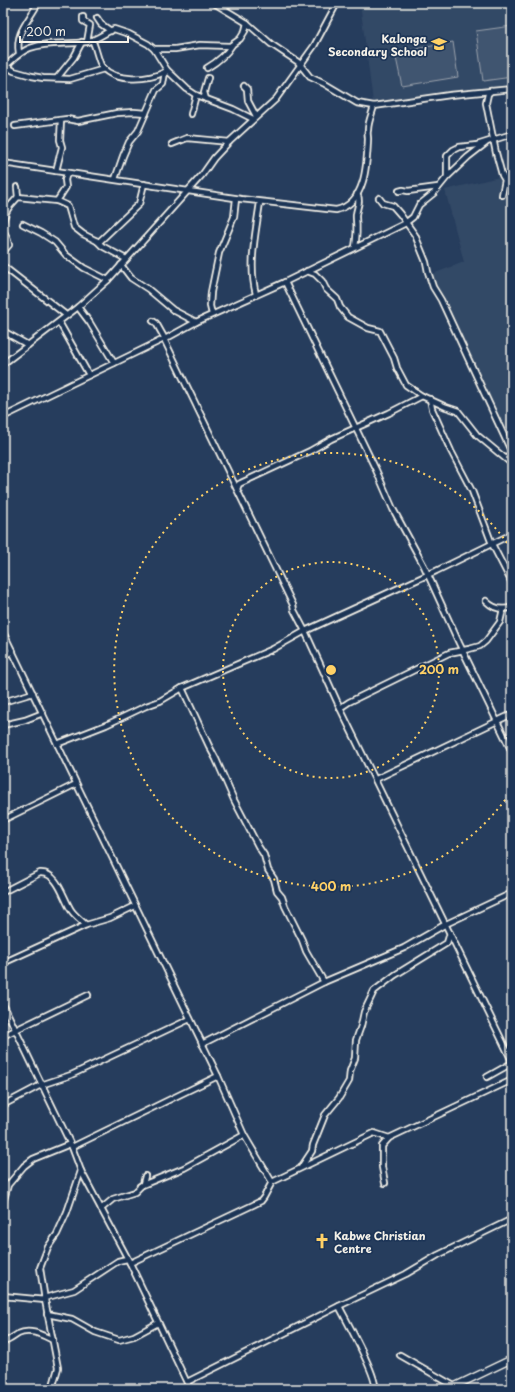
<svg xmlns="http://www.w3.org/2000/svg" width="515" height="1392" font-family="'Playpen Sans',sans-serif">
  <rect width="100%" height="100%" fill="#263d5d"/>
  <filter id="ink" filterUnits="userSpaceOnUse"><feTurbulence type="fractalNoise" baseFrequency=".025" numOctaves="2"/><feDisplacementMap in="SourceGraphic" scale="8" xChannelSelector="R" yChannelSelector="G"/><feConvolveMatrix kernelMatrix="1 2 1 2 8 2 1 2 1" color-interpolation-filters="sRGB"/></filter>
  <g filter="url(#ink)">
    <g fill="#334966">
      <path d="M360 3H512V85L373 102Z"/>
      <path d="M512 174V452L430 275 464 262 445 190Z"/>
    </g>
    <g fill="#40546f" stroke="#9aa2ac">
      <path d="M512 26V77L483 81 476 31Z"/>
      <path d="M453 42 458 77 402 86 395 53Z"/>
    </g>
    <g fill="none" stroke-linecap="round" stroke-linejoin="round">
      <defs>
        <g id="minor">
          <path d="M214 3 247 23 271 44 298 62 310 77 325 84 357 103 374 106"/>
          <path d="M83 17V21L90 25 87 42"/>
          <path d="M97 18 101 24 111 31"/>
          <path d="M92 40C96 47 98 61 102 67 116 83 148 80 165 72"/>
          <path d="M154 49 167 70 187 89 196 95 233 109 253 119"/>
          <path d="M19 53C15 32 29 21 38 3"/>
          <path d="M6 66 14 71 32 76 43 78 70 79 104 69"/>
          <path d="M3 68C12 61 19 52 30 48 48 41 67 45 86 42 97 40 104 33 114 29L129 34 148 44 154 49H175L200 45 230 46 240 39 245 31 247 23"/>
          <path d="M207 68C217 62 226 55 232 45"/>
          <path d="M57 78 74 57 82 42"/>
          <path d="M244 86 247 89 248 101 256 116"/>
          <path d="M491 91 488 94 486 103 496 153 502 175 505 180 502 195"/>
          <path d="M206 99 204 92 208 78"/>
          <path d="M191 114 196 95"/>
          <path d="M15 126 67 119 78 121 117 113 134 112 146 113"/>
          <path d="M172 144 187 138 229 142"/>
          <path d="M3 163 241 199 336 210C366 204 367 163 368 139 368 136 367 133 368 130 368 122 372 114 374 106L450 95 512 89"/>
          <path d="M56 171 62 147 60 140 61 120"/>
          <path d="M67 173 65 180 66 187 57 201 68 206 74 227 83 234 99 242 139 204 144 184"/>
          <path d="M448 176 468 157 486 143"/>
          <path d="M115 179 123 156 129 142 138 131 156 90 163 84 165 72 167 70"/>
          <path d="M17 187 18 197"/>
          <path d="M399 191 403 190 408 191 438 187"/>
          <path d="M379 198 383 203 393 206 400 214 415 235 426 262 428 272 433 287 441 300 512 453"/>
          <path d="M3 204 9 207C5 213 1 224 4 232 7 238 8 238 9 245L3 252"/>
          <path d="M9 207 18 197 57 201"/>
          <path d="M23 224 41 233 55 242 66 255 84 268 108 280"/>
          <path d="M97 241 102 246 126 259"/>
          <path d="M355 247C357 236 357 228 356 218 355 210 362 202 357 194"/>
          <path d="M121 265 131 278 148 289 173 310 196 322"/>
          <path d="M3 266 66 315"/>
          <path d="M307 271 315 274 322 281 326 289 337 299 340 307 348 317 368 328 380 331 394 358 397 368 406 385 422 396 446 407 458 411 477 435 512 464"/>
          <path d="M285 282 376 470 393 509 424 566 459 643 512 752"/>
          <path d="M256 294C248 264 256 232 260 202"/>
          <path d="M78 307 90 323 114 363"/>
          <path d="M212 314 210 306 211 292 219 253 234 217 236 199"/>
          <path d="M153 321 156 323 165 339"/>
          <path d="M59 322 89 375"/>
          <path d="M3 331 28 345"/>
          <path d="M164 339 293 605 294 610 305 631 340 708 512 1061"/>
          <path d="M3 364 78 307 108 280 202 175 214 158 229 142 276 99 314 46 337 3"/>
          <path d="M430 399 432 409 451 451 472 491 492 544 512 583"/>
          <path d="M3 417 164 339H165L196 322 285 282 404 224 413 217 419 205 434 193 447 177V156L453 150 459 147 477 145 512 134"/>
          <path d="M237 489 239 484 241 483 310 451 331 439 389 413 422 396"/>
          <path d="M486 601C494 609 502 611 512 607"/>
          <path d="M3 632 218 1076 244 1135 272 1182"/>
          <path d="M3 656 13 651"/>
          <path d="M182 688 209 746 216 759 234 800 258 846 264 855 268 870 274 879 277 891 282 897 285 906 302 940 306 951 324 982"/>
          <path d="M3 702 33 693"/>
          <path d="M340 708 349 702 449 653 469 649 480 646 486 641 500 622 503 609"/>
          <path d="M3 725 25 720 43 713"/>
          <path d="M57 744 106 725 146 706 160 701 182 688 273 649 305 631 436 571 512 534"/>
          <path d="M376 779 512 714"/>
          <path d="M3 820 76 784"/>
          <path d="M3 892 40 873C58 872 63 898 71 910 75 916 81 920 86 925"/>
          <path d="M3 963 86 925 110 918 135 906"/>
          <path d="M3 1004 72 1147 81 1171 130 1263 190 1389"/>
          <path d="M3 1036 88 995"/>
          <path d="M202 1044 324 982 404 948 446 924 512 893"/>
          <path d="M487 1077 512 1063"/>
          <path d="M3 1105 41 1085 71 1075 190 1019"/>
          <path d="M72 1147 218 1076"/>
          <path d="M302 1166 312 1151 313 1145 325 1115 339 1098 349 1081 350 1071 355 1058 356 1040 361 1026 364 1012 374 991 395 975 447 943 450 933"/>
          <path d="M385 1183 382 1167V1146L389 1138 512 1080"/>
          <path d="M140 1186 184 1168 244 1135"/>
          <path d="M3 1203 8 1185 24 1166 33 1159 70 1144"/>
          <path d="M101 1209 113 1199 135 1192 143 1184 145 1176"/>
          <path d="M130 1263 253 1205 261 1201 264 1197 272 1182 374 1133 389 1138"/>
          <path d="M3 1296 45 1300"/>
          <path d="M44 1298 74 1290 118 1261 127 1259"/>
          <path d="M339 1306C346 1320 378 1377 375 1389"/>
          <path d="M47 1314 72 1319 95 1332 119 1340 134 1336 158 1323"/>
          <path d="M3 1342C9 1341 13 1337 18 1334 30 1328 42 1335 53 1340"/>
          <path d="M400 1355 454 1386"/>
          <path d="M187 1382 339 1306 406 1274 438 1255 512 1219"/>
          <path d="M52 1389 58 1368 45 1300 40 1268 48 1247 57 1234 67 1212 81 1171"/>
        </g>
        <path id="highway" d="M449 1389 512 1359"/>
      </defs>
      <use href="#minor" stroke="#f4f1e8" stroke-width="8"/>
      <use href="#highway" stroke="#f4f1e8" stroke-width="9"/>
      <use href="#minor" stroke="#1d3557" stroke-width="4.5"/>
      <use href="#highway" stroke="#1d3557" stroke-width="6"/>
    </g>
  </g>
  <g fill="none" stroke="#ffd166" stroke-width="2" stroke-dasharray="2 4">
    <circle cx="331" cy="670" r="108"/>
    <path d="M512 790A217 217 0 1 1 512 550"/>
  </g>
  <defs>
    <symbol id="school-bare" viewBox="-9 -9 18 18"><path d="M0-5L7-2L0 1L-7-2ZM-4 1L0 2.5L4 1V4Q0 6-4 4Z" fill="#ffd166" stroke="#1d3557" stroke-width="2.5" paint-order="stroke"/></symbol>
    <symbol id="church-bare" viewBox="-9 -9 18 18"><path d="M-1.2-6h2.4v3.5h3.3v2.4h-3.3V6h-2.4V-.1h-3.3v-2.4h3.3Z" fill="#ffd166" stroke="#1d3557" stroke-width="2.5" paint-order="stroke"/></symbol>
  </defs>
  <g fill-rule="evenodd">
    <use href="#school-bare" x="428" y="33" width="22" height="22"/>
    <use href="#church-bare" x="311" y="1230" width="22" height="22"/>
  </g>
  <g text-anchor="middle" dominant-baseline="central" stroke-width="3.5" stroke-linejoin="round" paint-order="stroke">
    <g font-size="11" font-weight="bold" fill="#f4f1e8" stroke="#1d3557" text-anchor="end">
      <text x="427" y="38">Kalonga<tspan x="427" dy="13">Secondary School</tspan></text>
      <text x="334" y="1235" text-anchor="start">Kabwe Christian<tspan x="334" dy="13">Centre</tspan></text>
    </g>
  </g>
  <circle cx="331" cy="670" r="6" fill="#ffd166" stroke="#1d3557" stroke-width="2"/>
  <g font-size="12" text-anchor="middle" font-weight="bold" fill="#ffd166" stroke="#1d3557" stroke-width="3.5" stroke-linejoin="round" paint-order="stroke">
    <text x="439" y="674">200 m</text>
    <text x="331" y="891">400 m</text>
  </g>
  <rect width="515" height="1392" fill="none" stroke="#1d3557" stroke-width="16"/>
  <rect x="8" y="8" width="499" height="1376" fill="none" stroke="#f4f1e8" stroke-width="1.5" filter="url(#ink)"/>
  <path d="M20 36v6h108v-6" fill="none" stroke="#f4f1e8" stroke-width="2"/>
  <text x="26" y="36" font-size="12" fill="#f4f1e8" stroke="#1d3557" stroke-width="3" paint-order="stroke">200 m</text>
</svg>
